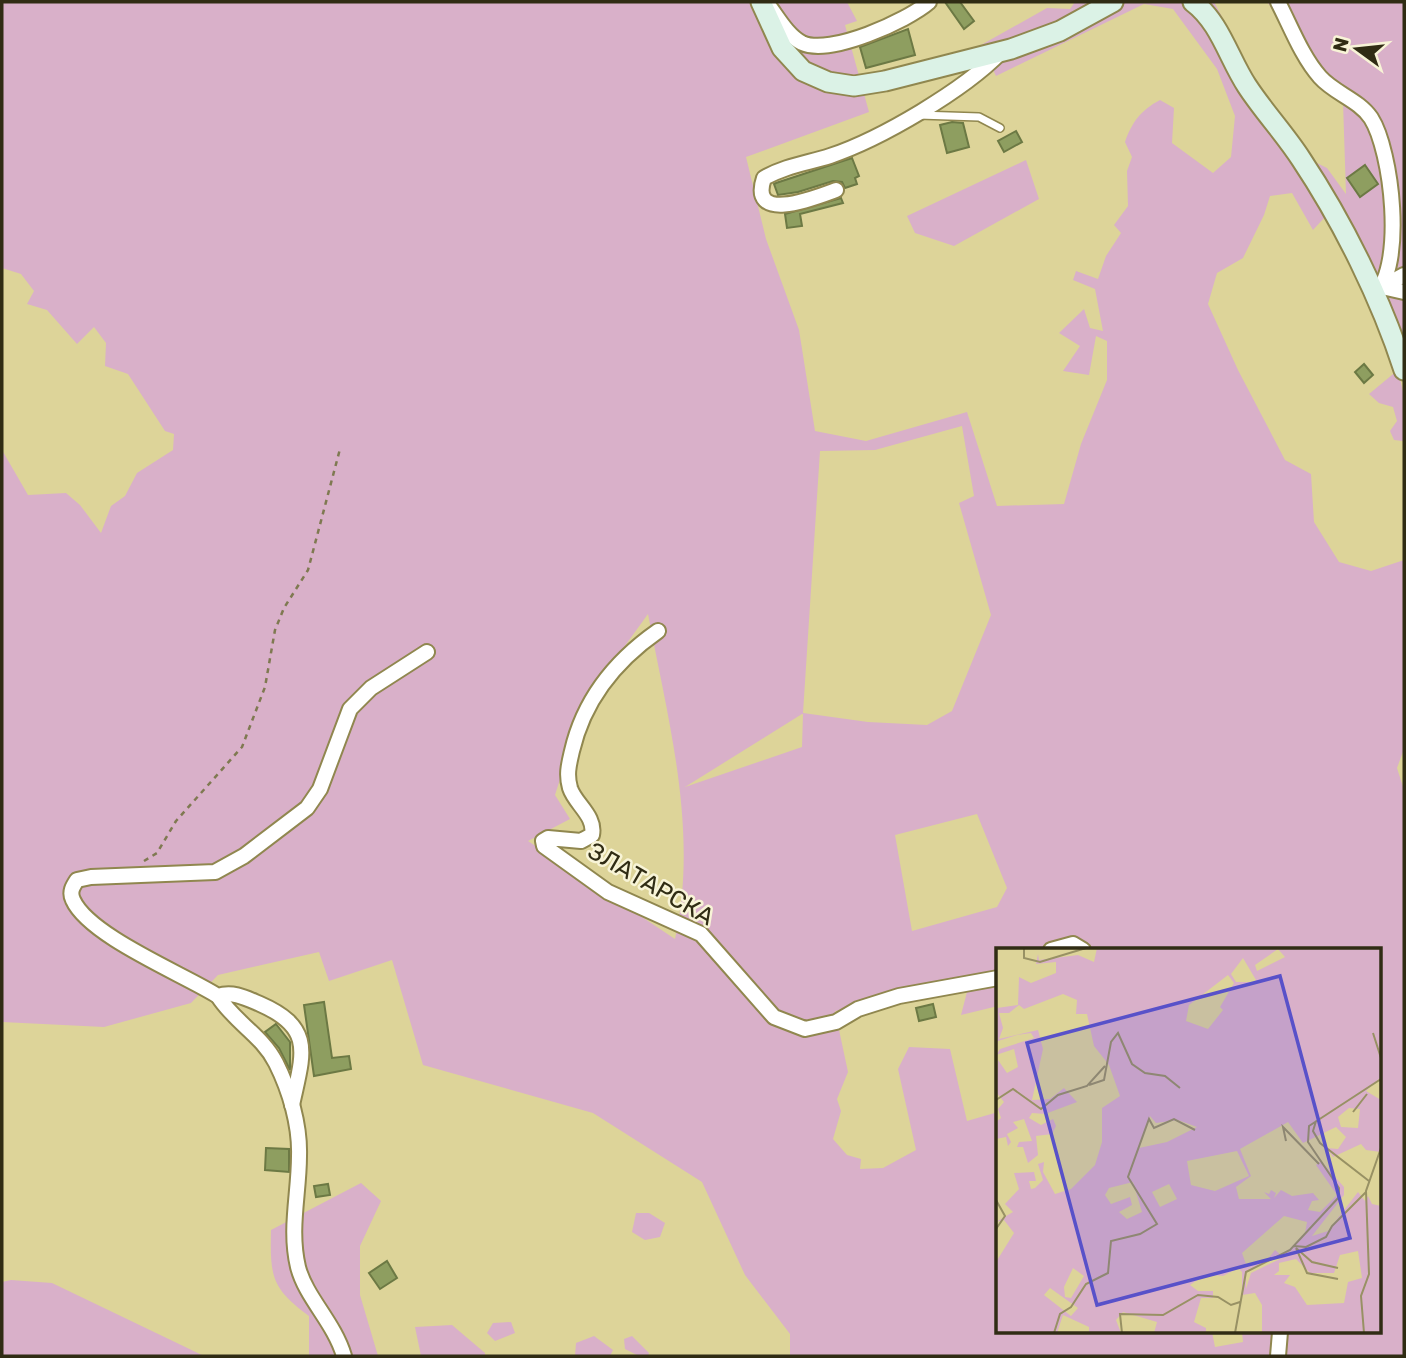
<svg xmlns="http://www.w3.org/2000/svg" width="1406" height="1358" font-family="Rubik,sans-serif">
  <rect width="100%" height="100%" fill="#ddd499"/>
  <g fill="#d9b0c9" fill-rule="evenodd">
    <path d="M2 2H847L857 21 845 25 869 112 746 157 766 239 799 330 815 431 866 441 967 412 997 506 1064 504 1081 444 1107 380V341L1096 336 1089 375 1063 371 1080 346 1059 333 1084 309 1090 328 1103 331 1095 289 1073 280 1076 271 1098 279 1106 256 1121 233 1114 225 1128 206 1127 171 1132 157 1125 142C1132 122 1141 110 1160 100L1174 108 1172 143 1213 173 1231 157 1235 116 1217 69 1173 9 1144 4 996 76 981 45 1047 8 1070 9 1075 2H1214L1254 77 1311 160 1327 168 1346 194 1343 102 1267 2H1404V353L1325 217 1313 230 1292 193 1270 196 1264 215 1243 258 1217 273 1208 304 1238 370 1285 460 1311 474 1314 522 1339 562 1371 571 1404 560V749L1397 768 1404 790V1356H790V1334L745 1275 702 1182 593 1113 423 1065 392 960 329 981 319 952 218 975 191 1003 104 1027 2 1022V450L28 495 66 493 80 505 101 533 111 506 125 496 137 473 173 450 174 434 165 431 128 374 105 366 106 343 94 327 77 344 47 310 27 304 34 291 21 274 2 268ZM962 426 974 496 959 503 991 615 952 711 927 725 868 722 803 713 820 451 875 450ZM648 614C668 720 699 831 675 939L528 841 570 819 555 795 585 701ZM803 714 802 747 685 787 802 714ZM977 814 1007 888 997 907 912 931 895 835ZM998 950H1380V1332H1242L1243 1342 1215 1347 1212 1332H998V1112L967 1121 950 1049 909 1047 898 1069 916 1150 883 1168 860 1169 861 1159 847 1155 833 1139 841 1111 837 1099 848 1072 835 1011 967 992 961 1015 998 1006Z"/>
    <path d="M1026 160 1039 199 954 246 915 233 907 216Z"/>
    <path d="M1398 370 1404 396V456L1403 441 1394 440 1390 431 1397 421 1393 407 1379 403 1369 394Z"/>
    <path d="M361 1183 381 1201 360 1246V1295L378 1356H309V1316C271 1288 270 1276 271 1230Z"/>
    <path d="M636 1213H649L665 1223 660 1237 645 1240 632 1232Z"/>
    <path d="M11 1280 52 1283 204 1356H2V1282Z"/>
    <path d="M511 1322 515 1333 495 1341 487 1333 493 1323Z"/>
    <path d="M452 1325 485 1353V1356H421L415 1327Z"/>
    <path d="M594 1336 613 1350 610 1356H575L576 1343Z"/>
    <path d="M632 1336 649 1353 648 1356H639L625 1349 624 1339Z"/>
  </g>
  <g fill="#8e9e60" stroke="#6c7944" stroke-width="2">
    <path d="M945 2H960L974 21 964 29Z"/>
    <path d="M908 29 915 55 866 68 860 47Z"/>
    <path d="M952 122 963 123 969 147 947 153 940 125Z"/>
    <path d="M1016 131 1022 142 1004 152 998 141Z"/>
    <path d="M852 158 859 176 855 178 857 184 845 188 842 182 833 181 798 192 778 195 774 184 776 183Z"/>
    <path d="M1365 165 1378 184 1360 197 1347 178Z"/>
    <path d="M841 198 843 203 800 214 802 226 787 228 785 214Z"/>
    <path d="M1364 364 1373 375 1364 383 1355 372Z"/>
    <path d="M324 1002 332 1058 349 1056 351 1069 314 1076 304 1005Z"/>
    <path d="M933 1004 936 1017 919 1021 916 1008Z"/>
    <path d="M276 1024 290 1042V1070L279 1048 265 1032Z"/>
    <path d="M266 1148 289 1149V1172L265 1170Z"/>
    <path d="M328 1184 330 1195 316 1197 314 1186Z"/>
    <path d="M387 1261 397 1278 380 1289 369 1273Z"/>
  </g>
  <g fill="none" stroke-linecap="round" stroke-linejoin="round">
    <defs>
      <path id="lane" d="M919 115 979 117 1000 128"/>
      <g id="street">
        <path d="M1278 2C1290 25 1302 57 1320 77 1334 93 1359 100 1371 118 1392 151 1405 266 1375 294"/>
        <path d="M769 6C778 18 788 36 802 43 830 56 907 21 929 2"/>
        <path d="M836 190C817 197 748 225 764 178 785 166 808 163 830 156 881 139 964 90 1001 52"/>
        <path d="M1382 287 1404 275"/>
        <path d="M1382 287 1404 292"/>
        <path d="M658 631C615 661 584 699 572 751 569 764 566 774 570 788 575 804 596 816 592 835L581 841 548 838 543 841 544 846 608 892 701 934 774 1017 805 1029 836 1022 858 1009 899 996 998 978"/>
        <path d="M1051 950 1073 944 1083 950"/>
        <path d="M218 996C234 1022 262 1035 276 1063 290 1091 300 1125 299 1156 299 1194 289 1229 298 1267 306 1298 334 1322 344 1356"/>
        <path d="M292 1105C303 1054 315 1028 260 1004 246 998 233 991 218 996 183 974 89 936 73 900 69 892 73 886 77 880L91 877 215 872 244 856 307 808 320 789 350 709 371 688 427 652"/>
        <path d="M1278 1356 1280 1332"/>
      </g>
      <g id="secondary">
        <path d="M761 2 782 48 803 71 828 82 854 86 885 81 1011 49 1060 31 1113 2"/>
        <path d="M1193 2C1220 22 1229 59 1247 86 1264 112 1285 134 1301 159 1343 222 1381 299 1404 370"/>
      </g>
    </defs>
    <use href="#lane" stroke="#90874f" stroke-width="10"/>
    <use href="#street" stroke="#90874f" stroke-width="18"/>
    <use href="#secondary" stroke="#90874f" stroke-width="23"/>
    <path stroke="#7f7951" stroke-width="2.5" stroke-dasharray="5 5" stroke-linecap="butt" d="M144 861 157 853 176 821 242 747 265 687 275 630 284 608 308 570 340 449"/>
    <use href="#lane" stroke="#fff" stroke-width="7"/>
    <use href="#street" stroke="#fff" stroke-width="14"/>
    <use href="#secondary" stroke="#dbf2e6" stroke-width="19"/>
  </g>
  <g text-anchor="middle" dominant-baseline="central" stroke-width="5" stroke-linejoin="round" paint-order="stroke">
    <g font-size="24" fill="#302c14" stroke="#f8f4d7">
      <text transform="translate(651 884) rotate(30)">ЗЛАТАРСКА</text>
    </g>
  </g>
  <g transform="translate(996 948)">
    <rect width="385" height="385" fill="#ddd499"/>
    <path d="M101 0H385V129L370 143 385 152V204L370 202 365 196 337 209 331 200 342 201 350 189 340 179 307 195 292 174 244 201 255 228 240 239 243 251H275L268 244 273 246 275 242 280 245 278 250 285 242 296 248 317 245 323 252 316 253 312 262 324 264 341 247 320 217 325 213 348 239V247L316 288 332 283 362 244 369 253 372 248 376 256 385 258V385H266V357L259 345 246 347V324L242 320 227 328 210 326 194 337 202 343H217V350H205L198 374 210 380V385H158L161 374 127 364 120 372 125 385H93V379L67 367 61 385H0V314L18 285 8 272 0 274 17 264 9 256 23 241 18 225 38 224 40 233H33L35 241 39 240 47 232 42 216 48 214 47 224 59 246 75 241 99 217 106 194V160L124 148 113 117 98 98 91 66H80L81 52 67 46 28 61 23 57 13 65H3L7 80 3 91 42 82 47 101 36 152 54 151 68 140 81 154 49 166 36 165 33 170 45 177 57 171 60 178 56 186 40 188 42 207 32 215 27 199H21L23 194 36 193 28 171 17 174 22 180 11 186 15 194 12 198 10 189 0 191V174L5 170 2 161 8 154 0 144 2 112 11 125 22 119 18 101 0 107 4 101 38 90 35 85 21 87 2 93 0 100V53L1 60 22 57 23 29 35 35 60 25V14L40 16 42 6 43 12 82 7 98 14ZM282 1 289 9 261 23 259 17ZM247 10 260 32 258 34H240L235 26ZM232 27 238 35 224 59 227 62 212 81 190 73 193 57ZM353 160 364 161 362 180 345 179 342 169ZM154 168 160 175 182 172 201 179 171 194 143 200ZM241 203 253 228 219 243 195 237 191 213ZM137 234 146 264 131 271 123 264 136 257 134 249 115 256 109 247 113 240ZM173 236 181 251 164 259 156 244ZM288 268 311 274 309 285 284 311 255 325 250 341V323L285 307 279 302 272 311 251 319 246 305ZM362 303 366 330 352 334 348 355 311 357 299 339 288 335 294 327H278L283 323V315L300 311 314 325H338L344 307ZM77 320 88 328 75 350 69 349 68 339ZM54 340 82 360 75 368 48 347Z" fill="#d9b0c9" fill-rule="evenodd"/>
    <path fill="none" stroke="#989164" stroke-width="2" d="M28 0V10L44 14 90 0M0 66V92M377 85 385 110M93 137 108 132 115 94 122 85 136 116 149 125 169 128 184 140M0 152 17 141 45 161 62 147 91 138 109 118M357 164 371 146M320 173 317 183 324 195 373 233M290 193 287 179 323 216M0 252 9 268 0 281M298 298 310 299 330 289 336 278 370 244M300 300 311 325 342 331M300 300 316 314 342 320M58 385 64 366 75 359 90 336 112 325 115 293 144 286 161 276 132 229 153 171 158 180 178 171 199 182M126 385 124 366 167 367 202 347 222 349 235 357 244 354M239 385 250 324 294 302 343 249V240L312 194 313 178 385 131M368 385 365 348 373 326 370 243 385 200"/>
    <path fill="#5851c9" fill-opacity="0.15" stroke="#5851c9" stroke-width="3.5" d="M284 28 354 290 101 357 31 95Z"/>
    <rect width="385" height="385" fill="none" stroke="#302c14" stroke-width="3.5"/>
  </g>
  <rect width="1406" height="1358" fill="none" stroke="#302c14" stroke-width="7"/>
  <g transform="translate(1357 49) rotate(285)" stroke="#f8f4d7" stroke-width="5" paint-order="stroke">
  <path d="M0-5L12 26L0 18L-12 26Z" fill="#302c14"/>
  <text y="-10" font-size="19" font-weight="bold" text-anchor="middle" fill="#302c14">N</text>
  </g>
</svg>
